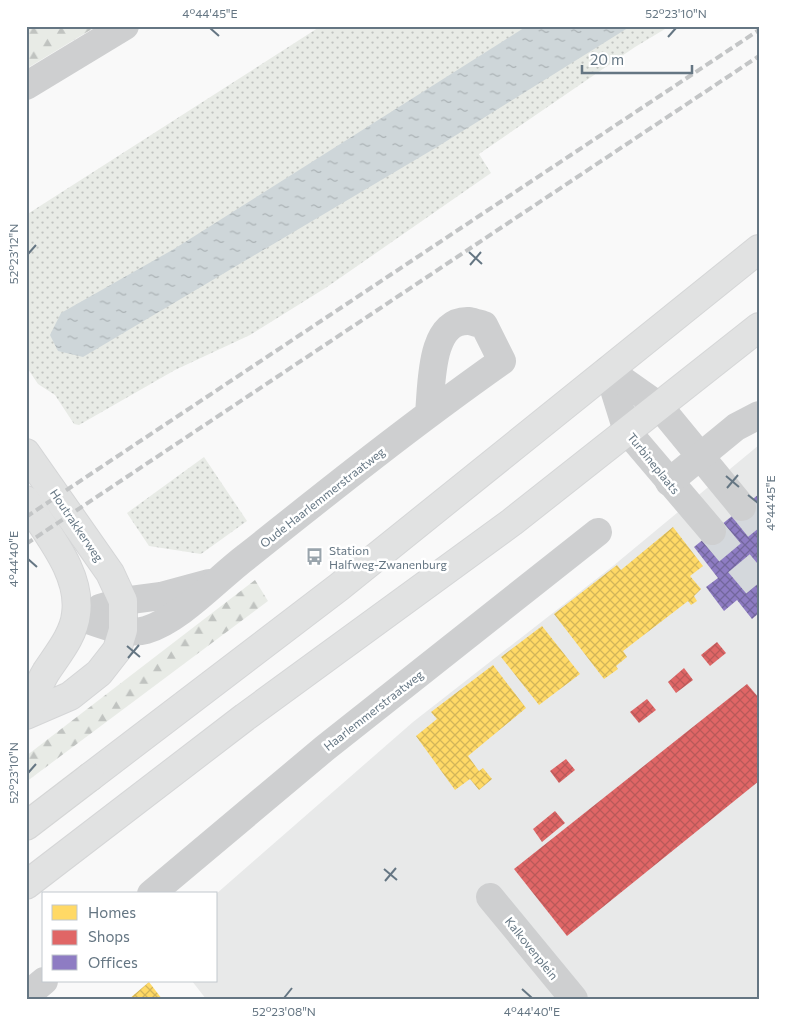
<svg xmlns="http://www.w3.org/2000/svg" width="785" height="1025" font-family="Commissioner,sans-serif">
  <defs>
    <pattern id="grass-dots" width="8" height="8" patternUnits="userSpaceOnUse" patternTransform="scale(1.25)"><rect width="8" height="8" fill="#e8ebe6"/><path d="M2 2h.1M6 6h.1" fill="none" stroke="#c0c3c0" stroke-width="1.8" stroke-linecap="round"/></pattern>
    <pattern id="forest-firs" width="22" height="20" patternUnits="userSpaceOnUse" patternTransform="scale(1.25)"><rect width="22" height="20" fill="#e8ebe6"/><path d="M5 1l3.5 6h-7zM16 11l3.5 6h-7z" fill="#c0c3c0"/></pattern>
    <pattern id="water-ripples" width="26" height="14" patternUnits="userSpaceOnUse" patternTransform="scale(1.25)"><rect width="26" height="14" fill="#ced6d9"/><path d="M2 4q2-2 4 0t4 0M15 11q2-2 4 0t4 0" fill="none" stroke="#abb2b5"/></pattern>
    <pattern id="homes-cross-hatch" width="8" height="8" patternUnits="userSpaceOnUse" patternTransform="scale(1.25)"><rect width="8" height="8" fill="#ffd966"/><path d="M0 0l8 8M0 8l8-8" fill="none" stroke="#d2b559"/></pattern>
    <pattern id="shops-cross-hatch" width="8" height="8" patternUnits="userSpaceOnUse" patternTransform="scale(1.25)"><rect width="8" height="8" fill="#e06666"/><path d="M0 0l8 8M0 8l8-8" fill="none" stroke="#b95959"/></pattern>
    <pattern id="offices-cross-hatch" width="8" height="8" patternUnits="userSpaceOnUse" patternTransform="scale(1.25)"><rect width="8" height="8" fill="#8e7cc3"/><path d="M0 0l8 8M0 8l8-8" fill="none" stroke="#72669c"/></pattern>
  </defs>
  <rect width="100%" height="100%" fill="#f9f9f9"/>
  <path fill="#e8e9e9" d="M759 445V999H206L192 981H216V894L413 722 613 566Z"/>
  <g fill="url(#grass-dots)">
    <path d="M321 26H670L635 47 479 154 491 173 327 287 250 335 175 370 79 425 74 424 55 395 38 384 26 366V215Z"/>
    <path d="M204 457 247 521 201 554 149 546 127 513Z"/>
  </g>
  <g fill="url(#forest-firs)">
    <path d="M26 26H97L26 69Z"/>
    <path d="M255 580 268 601 26 782V756Z"/>
  </g>
  <path fill="url(#water-ripples)" d="M527 26H631L437 147 83 357 58 351 50 335 61 313 174 249Z"/>
  <g fill="url(#homes-cross-hatch)">
    <path d="M673 527 703 566 690 576 701 589 694 596 697 601 691 605 688 601 623 651 627 657 616 666 618 669 604 679 554 614 617 565 621 570Z"/>
    <path d="M542 626 580 674 539 705 501 657Z"/>
    <path d="M493 665 526 708 468 756 479 771 483 768 492 779 479 790 470 779 455 790 416 736 437 719 431 712Z"/>
    <path d="M149 982 162 999H129Z"/>
  </g>
  <g fill="url(#shops-cross-hatch)">
    <path d="M717 642 726 653 710 666 701 655Z"/>
    <path d="M684 668 693 680 676 693 668 682Z"/>
    <path d="M747 684 759 698V781L567 936 514 869Z"/>
    <path d="M647 699 656 710 639 723 630 712Z"/>
    <path d="M566 759 575 770 559 783 550 771Z"/>
    <path d="M555 811 565 823 542 842 533 829Z"/>
  </g>
  <path fill="url(#offices-cross-hatch)" d="M759 494V613L752 619 737 600 724 611 706 587 718 578 694 547Z"/>
  <g fill="none" stroke-linecap="round" stroke-linejoin="round">
    <g stroke="#d4d8dc" stroke-width="28" stroke-dasharray="28 14" stroke-linecap="butt">
      <path d="M742 507 759 528"/>
      <path d="M712 531 759 587"/>
    </g>
    <defs>
      <g id="secondary">
        <path d="M26 453 110 573 123 601V630L117 650 99 673 70 696 26 715"/>
        <path d="M26 500C46 533 82 573 76 614 74 635 57 655 46 672 38 685 33 701 27 714"/>
      </g>
      <g id="primary">
        <path d="M90 777 339 587 759 249"/>
        <path d="M26 885 245 717 512 522 759 327"/>
      </g>
      <path id="highway" d="M26 826 90 777"/>
    </defs>
    <use href="#secondary" stroke="#d5d6d7" stroke-width="30"/>
    <use href="#primary" stroke="#d5d6d7" stroke-width="30"/>
    <use href="#highway" stroke="#d5d6d6" stroke-width="30"/>
    <g stroke="#cecfd0" stroke-width="28">
      <path d="M26 86 125 26"/>
      <path d="M608 370 627 431 712 531"/>
      <path d="M608 370 659 406 742 507"/>
      <path d="M669 482 736 427 759 415"/>
      <path d="M100 608 123 601 161 596 209 583"/>
      <path d="M76 616C96 622 125 636 146 630 180 620 217 579 246 557 330 490 414 423 502 361L484 325C480 324 474 322 469 321 429 319 432 386 429 413"/>
      <path d="M151 894 325 748 598 532"/>
      <path d="M490 897 574 999"/>
      <path d="M26 996 44 981"/>
    </g>
    <use href="#secondary" stroke="#e1e2e2" stroke-width="28"/>
    <use href="#primary" stroke="#e1e2e2" stroke-width="28"/>
    <use href="#highway" stroke="#e1e2e2" stroke-width="28"/>
    <g stroke="#c3c5c6" stroke-width="4" stroke-dasharray="8 4" stroke-linecap="butt">
      <path d="M26 517 759 30"/>
      <path d="M26 544 759 56"/>
    </g>
  </g>
  <path fill="none" stroke="#657683" stroke-width="2" d="M210 28 219 36M668 37 676 28M469 252 482 264M28 254 36 245M470 265 481 252M726 476 739 487M727 488 738 475M748 495 758 503M28 559 37 567M127 646 140 657M128 658 139 645M28 773 36 764M384 869 397 880M385 881 396 868M522 989 532 998M284 998 292 988"/>
  <defs>
    <symbol id="bus-bare" viewBox="-9 -9 18 18"><path d="M-5-6H5V4H4V6H2V4H-2V6H-4V4H-5ZM-3.5-4V0h7V-4ZM-3.5 1.2v1.5H-2V1.2ZM2 1.2v1.5H3.5V1.2Z" fill="#99a4ac" stroke="#fff" stroke-width="2.5" paint-order="stroke"/></symbol>
  </defs>
  <g fill-rule="evenodd">
    <use href="#bus-bare" x="302" y="544" width="25" height="25"/>
  </g>
  <g text-anchor="middle" dominant-baseline="central" stroke-width="5" stroke-linejoin="round" paint-order="stroke">
    <g font-size="12" fill="#657683" stroke="#fff">
      <text transform="translate(654 463) rotate(51)">Turbineplaats</text>
      <text transform="translate(322 497) rotate(-38)">Oude Haarlemmerstraatweg</text>
      <text transform="translate(77 525) rotate(56)">Houtrakkerweg</text>
      <text transform="translate(373 710) rotate(-38)">Haarlemmerstraatweg</text>
      <text transform="translate(532 948) rotate(51)">Kalkovenplein</text>
    </g>
    <g font-size="12" fill="#657683" stroke="#fff" text-anchor="start">
      <text x="329" y="550">Station<tspan x="329" dy="14">Halfweg-Zwanenburg</tspan></text>
    </g>
  </g>
  <rect width="785" height="1025" fill="none" stroke="#ffffff" stroke-width="55"/>
  <rect x="42" y="892" width="175" height="90" fill="#ffffff" stroke="#c1c8cd"/>
  <rect x="52" y="905" width="25" height="15" fill="#ffd966" stroke="#c1c8cd"/>
  <text x="88" y="918" font-size="15" fill="#657683">Homes</text>
  <rect x="52" y="930" width="25" height="15" fill="#e06666" stroke="#c1c8cd"/>
  <text x="88" y="942" font-size="15" fill="#657683">Shops</text>
  <rect x="52" y="955" width="25" height="15" fill="#8e7cc3" stroke="#c1c8cd"/>
  <text x="88" y="968" font-size="15" fill="#657683">Offices</text>
  <path d="M582 65v8h110v-8" fill="none" stroke="#657683" stroke-width="2.5"/>
  <text x="590" y="65" font-size="15" fill="#657683" stroke="#ffffff" stroke-width="4" paint-order="stroke">20 m</text>
  <rect x="28" y="28" width="730" height="970" fill="none" stroke="#657683" stroke-width="2"/>
  <g font-size="12" text-anchor="middle" fill="#657683">
    <text x="210" y="18">4°44'45"E</text>
    <text x="676" y="18">52°23'10"N</text>
    <text transform="translate(14 254) rotate(-90)" y="4">52°23'12"N</text>
    <text transform="translate(771 503) rotate(-90)" y="4">4°44'45"E</text>
    <text transform="translate(14 559) rotate(-90)" y="4">4°44'40"E</text>
    <text transform="translate(14 773) rotate(-90)" y="4">52°23'10"N</text>
    <text x="284" y="1016">52°23'08"N</text>
    <text x="532" y="1016">4°44'40"E</text>
  </g>
</svg>
